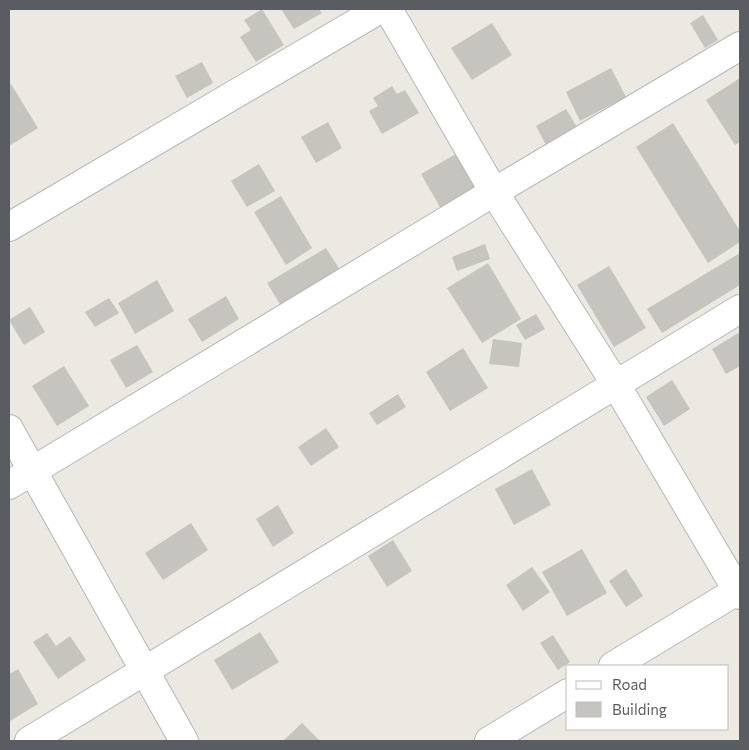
<svg xmlns="http://www.w3.org/2000/svg" width="749" height="750" font-family="Commissioner,sans-serif">
  <rect width="100%" height="100%" fill="#ebe9e1"/>
  <g fill="#c6c4be">
    <path d="M262 9 284 45 256 62 240 37 251 30 244 20Z"/>
    <path d="M281 9H319L322 13 294 29Z"/>
    <path d="M703 15 718 40 705 48 690 23Z"/>
    <path d="M492 23 512 55 472 80 451 48Z"/>
    <path d="M202 62 213 83 187 98 175 76Z"/>
    <path d="M611 68 626 97 580 121 566 92Z"/>
    <path d="M740 78V142L735 145 706 100Z"/>
    <path d="M11 84 38 128 9 146V86Z"/>
    <path d="M392 86 397 94 405 90 419 113 382 134 369 111 378 106 373 98Z"/>
    <path d="M566 109 577 127 546 145 536 126Z"/>
    <path d="M328 122 342 148 316 163 301 137Z"/>
    <path d="M673 123 740 231V242L708 263 636 147Z"/>
    <path d="M456 154 476 188 441 209 421 174Z"/>
    <path d="M259 164 275 191 247 207 231 181Z"/>
    <path d="M281 196 312 248 286 265 254 212Z"/>
    <path d="M485 244 490 259 457 271 452 257Z"/>
    <path d="M326 248 342 273 283 309 267 283Z"/>
    <path d="M740 253V285L662 333 647 309Z"/>
    <path d="M488 263 521 319 482 343 447 288Z"/>
    <path d="M609 266 646 328 614 347 577 285Z"/>
    <path d="M157 280 174 311 135 334 118 303Z"/>
    <path d="M226 296 239 319 202 342 188 319Z"/>
    <path d="M109 298 119 313 95 327 85 312Z"/>
    <path d="M30 307 45 332 24 345 9 320Z"/>
    <path d="M536 314 545 329 525 340 516 325Z"/>
    <path d="M740 332V366L726 374 712 349Z"/>
    <path d="M493 339 522 343 519 367 489 364Z"/>
    <path d="M137 345 153 372 126 388 110 360Z"/>
    <path d="M463 348 488 388 450 411 426 372Z"/>
    <path d="M64 366 89 406 57 426 32 386Z"/>
    <path d="M672 380 690 409 664 426 646 397Z"/>
    <path d="M398 394 406 407 377 425 369 413Z"/>
    <path d="M326 428 339 447 311 466 298 447Z"/>
    <path d="M532 469 551 505 514 525 495 489Z"/>
    <path d="M278 505 294 533 273 547 256 519Z"/>
    <path d="M191 523 208 550 163 580 145 553Z"/>
    <path d="M393 540 412 571 387 587 368 556Z"/>
    <path d="M582 549 607 593 567 616 542 572Z"/>
    <path d="M532 567 550 592 523 611 506 585Z"/>
    <path d="M626 569 643 596 626 607 609 581Z"/>
    <path d="M260 632 279 662 232 690 214 660Z"/>
    <path d="M47 633 56 646 70 636 86 660 58 679 33 642Z"/>
    <path d="M553 635 570 662 558 670 540 643Z"/>
    <path d="M18 669 38 704 10 721 9 674Z"/>
    <path d="M302 723 320 741H283Z"/>
  </g>
  <g fill="none" stroke-linecap="round" stroke-linejoin="round">
    <defs>
      <g id="minor">
        <path d="M388 9 494 192 615 383 740 595"/>
        <path d="M9 227 380 9"/>
        <path d="M9 429 184 741"/>
        <path d="M9 485 494 192 740 46"/>
        <path d="M613 666 740 589"/>
        <path d="M29 741 740 309"/>
        <path d="M489 741 568 693"/>
      </g>
    </defs>
    <use href="#minor" stroke="#b3b6ba" stroke-width="30"/>
    <use href="#minor" stroke="#fff" stroke-width="28"/>
  </g>
  <rect width="749" height="750" fill="none" stroke="#595c60" stroke-width="20"/>
  <rect x="566" y="665" width="162" height="65" fill="#ffffff" stroke="#bdbebf"/>
  <rect x="576" y="681" width="25" height="8" fill="#ffffff" stroke="#bdbebf"/>
  <text x="612" y="690" font-size="15" fill="#595c60">Road</text>
  <rect x="576" y="702" width="25" height="15" fill="#c6c4be" stroke="#bdbebf"/>
  <text x="612" y="715" font-size="15" fill="#595c60">Building</text>
</svg>
